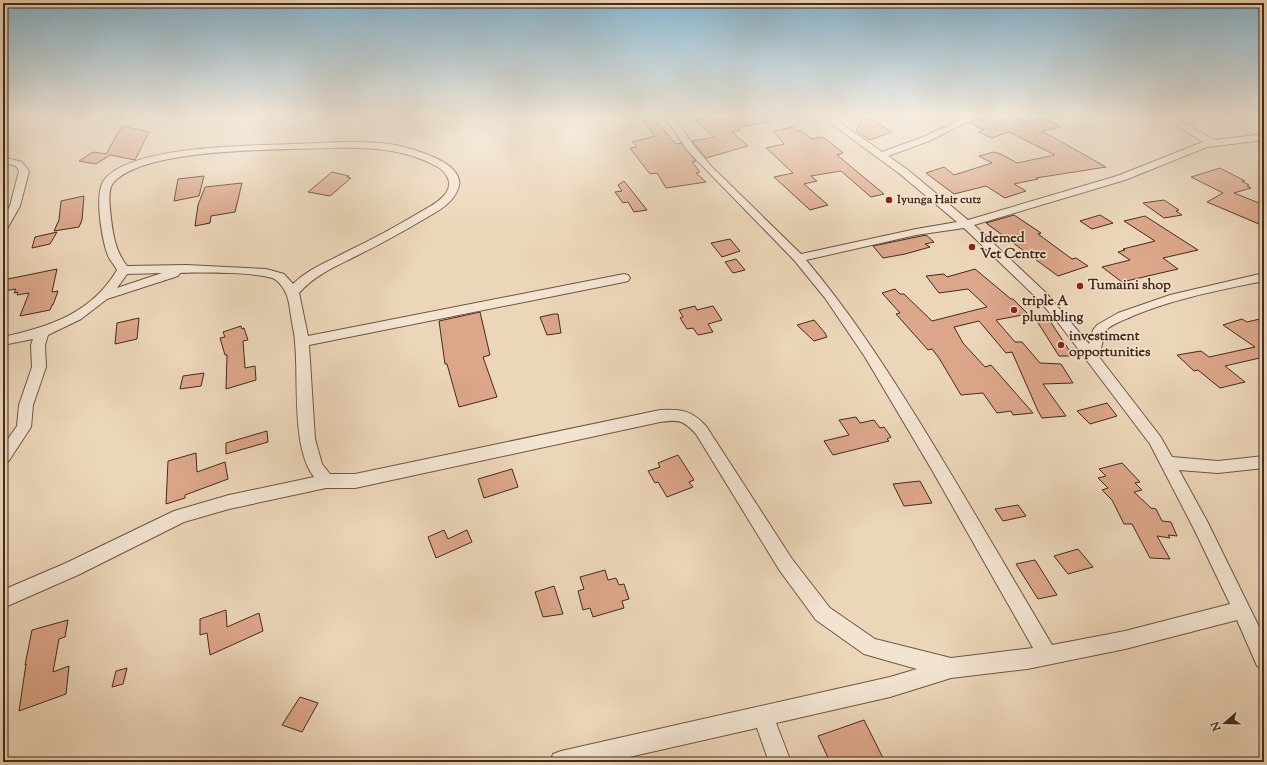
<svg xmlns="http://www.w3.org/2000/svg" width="1267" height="765" font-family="'Sorts Mill Goudy',serif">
  <rect width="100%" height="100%" fill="#ecd6b9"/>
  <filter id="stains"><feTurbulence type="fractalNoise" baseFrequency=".005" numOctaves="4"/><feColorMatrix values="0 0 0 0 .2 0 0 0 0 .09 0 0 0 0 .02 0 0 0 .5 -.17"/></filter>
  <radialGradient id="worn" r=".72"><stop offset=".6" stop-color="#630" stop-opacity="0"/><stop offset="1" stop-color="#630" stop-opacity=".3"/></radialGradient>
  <g fill="#dca68a" stroke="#442b19">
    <path d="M652 116 676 144 681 143 696 161 692 162 700 172 696 173 706 182 666 188 657 173 650 174 630 148 637 147 632 142 655 136 640 117Z"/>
    <path d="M698 116H769L770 121 738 128 740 130 732 132 748 146 706 158 692 141 714 137 696 120 700 119Z"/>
    <path d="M863 116H866L892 132 870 140 856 131Z"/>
    <path d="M983 117 993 121 1012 117 1027 122 1045 118 1061 127 1042 131 1106 167 1036 178 1038 179 1014 184 1026 191 1005 198 986 186 954 194 926 173 944 167 954 175 992 163 979 156 994 152 1001 154 1017 163 1055 155 1009 132 992 138 978 132 984 130 969 123Z"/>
    <path d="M122 126 149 132 135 160 110 155 96 164 79 161 93 152 106 154Z"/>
    <path d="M793 127 797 131H801L812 139 822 137 830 142 843 153 837 155 884 194 871 197 841 171 811 176 817 181 804 184 828 205 810 210 774 177 793 173 766 148 784 144 773 131Z"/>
    <path d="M1220 168 1245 181H1242L1249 185 1247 186 1251 188 1234 193 1264 205V221L1259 224 1207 202 1223 193 1191 177Z"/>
    <path d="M332 172 349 176 347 177 351 178 330 196 308 192Z"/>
    <path d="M204 176 199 196 174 201 178 179Z"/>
    <path d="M624 181 647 210 634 212 628 202 623 203 615 192 622 191 618 185Z"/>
    <path d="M242 183 235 212 211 216 210 223 195 226 198 205 205 187Z"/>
    <path d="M84 196 82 220 79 227 54 231 59 220 61 201Z"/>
    <path d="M1164 200 1179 210 1176 211 1182 215 1164 218 1143 203Z"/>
    <path d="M1014 215 1041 233 1038 234 1072 259 1076 258 1088 266 1058 276 986 223Z"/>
    <path d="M1100 215 1113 223 1092 229 1080 221Z"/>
    <path d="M1145 216 1198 250 1163 258 1178 269 1122 282 1102 267 1130 260 1118 252 1125 250 1123 249 1155 241 1124 221Z"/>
    <path d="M57 232 50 244 32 248 35 237Z"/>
    <path d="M926 235 934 242 925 244 930 247 905 254 883 258 873 246Z"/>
    <path d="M730 239 740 251 722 257 711 243Z"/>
    <path d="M736 259 745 270 733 273 725 262Z"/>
    <path d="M57 269 52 292 58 291 53 305H52L50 310 20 316 29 293 17 295 18 292 14 293 16 289 3 291V280Z"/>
    <path d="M975 269 1011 299H1013L1028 314 996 320 1015 342H1022L1040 363 1061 364 1073 383 1043 384 1066 416 1042 418 1038 411 1012 352 1006 353 979 321 954 327 963 343 985 367 991 365 1033 413 1013 415 1011 411 997 413 983 393 961 395 939 358 932 349 928 350 896 314 900 313 882 293 895 289 900 294H904L932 321 987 307 968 289 939 293 926 276 944 274 947 277Z"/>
    <path d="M695 306 697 310 713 306 722 320 708 324 713 332 698 335 693 328 687 329 680 318 683 317 679 310Z"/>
    <path d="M480 312 490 355 483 357 497 397 459 407 447 364H445L439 321Z"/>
    <path d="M554 314H558L561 333 547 335 540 317Z"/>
    <path d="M139 318 137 339 115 344 117 323Z"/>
    <path d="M1035 318H1048L1073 356H1059Z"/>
    <path d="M1264 318V357L1225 366 1245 382 1220 388 1198 370 1194 371 1177 355 1201 351 1209 357 1255 347 1223 325 1242 319 1247 322Z"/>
    <path d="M814 320 825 333 827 337 814 341 797 325Z"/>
    <path d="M241 326 242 329 244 328 248 340 243 341 245 368 255 366 256 380 226 389 227 355H225L220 338 225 337 223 332Z"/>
    <path d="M204 373 201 386 180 389 183 376Z"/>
    <path d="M1107 403 1117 416 1090 424 1077 411Z"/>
    <path d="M856 417 860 423 874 420 880 428 884 427 891 437 887 439 889 441 833 455 824 441 849 435 839 420Z"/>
    <path d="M267 431 268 442 226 454V443Z"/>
    <path d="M196 453 197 472 225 462 228 479 185 495V498L166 504 168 461Z"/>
    <path d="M678 455 694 480 689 482 693 487 667 497 658 482 655 483 648 471 660 467 658 463Z"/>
    <path d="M1122 463 1140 482 1135 483 1142 490 1134 492 1151 508 1156 509 1162 521 1171 522 1177 536 1168 535 1170 538 1157 536 1170 559 1150 558 1132 524H1124L1112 500 1102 490 1108 488 1098 478 1106 476 1099 469Z"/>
    <path d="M512 469 518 487 484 498 478 479Z"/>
    <path d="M920 481 932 503 904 506 893 484Z"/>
    <path d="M1018 505 1026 516 1003 521 995 509Z"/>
    <path d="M444 530 448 539 467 530 472 542 436 558 428 537Z"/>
    <path d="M1078 549 1093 567 1068 574 1054 556Z"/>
    <path d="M1035 560 1057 595 1038 599 1016 564Z"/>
    <path d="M605 570 608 580 616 578 619 585 624 584 629 599 622 601 624 608 593 617 590 608 583 610 578 591 584 589 580 577Z"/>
    <path d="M554 586 563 614 543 617 535 592Z"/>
    <path d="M226 610 227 627 259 613 263 631 210 655 207 633 200 635V619Z"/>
    <path d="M68 620 65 637 59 639 53 672 69 666 66 694 19 711 26 664 25 665 32 630Z"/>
    <path d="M127 668 123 684 112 687 116 671Z"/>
    <path d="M300 697 318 703 302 732 282 725Z"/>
    <path d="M864 720 885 762H830L818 736Z"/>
  </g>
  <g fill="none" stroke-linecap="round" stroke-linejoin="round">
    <defs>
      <g id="street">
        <path d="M663 116H672L679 124 694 146 712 167 801 254 916 229 957 222 900 174 821 116H831L882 152 923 137 968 116H980L929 141 888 156 908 170 968 220 1117 176 1203 142 1161 116H1172L1214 140 1264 134V140L1207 147 1125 180 974 225 1046 293 1089 344 1093 330 1097 325 1118 313 1170 295 1264 273V281C1220 290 1177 298 1135 315 1125 320 1113 323 1105 331L1099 357 1160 436 1172 457 1218 461 1264 456V468L1218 473 1179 470 1207 521 1264 637V669L1257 666 1237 620 1125 649 1027 669 951 678 890 697 776 723 791 762H769L757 728 607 762H550L553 754 561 751 890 677 917 669 864 654 816 620 780 571 696 434C682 419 679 420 660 422L355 488H326L229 509 184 522 78 575 3 608V590L66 563 174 511 229 495 314 477C291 447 299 380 295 343 295 334 292 325 291 316 289 302 288 290 276 280 267 272 196 272 180 273L178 276 107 299 81 319 48 335 45 345 46 367 33 405 31 427 8 462 3 464V446L17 426 19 405 32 367 31 345 33 339 3 345V337C49 327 92 313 117 270 114 264 109 260 107 253 102 238 94 194 104 180 132 145 249 146 292 144 324 143 357 140 390 144 407 147 469 162 458 189 453 203 438 211 426 218 404 231 381 244 358 255 337 266 316 274 299 293L308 336 624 274 628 275 630 278 628 281 624 282 309 345 315 439 322 464 330 474H355L660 410C681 409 691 410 706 426L792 559 830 608 875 639 951 658 1033 648 932 470 865 357 825 298 794 260 687 150 672 127ZM329 148C367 147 404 148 438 167 447 173 453 183 446 193 440 202 427 208 417 214 395 227 373 239 350 250 330 261 309 268 293 284L284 274 266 269 187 265 127 266C116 252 113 236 111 218 110 209 107 190 113 183 144 147 282 150 329 148ZM964 228 1038 299 1060 325 1150 444 1195 531 1230 604 1125 631 1052 645C1009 572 966 498 922 426 886 368 850 312 806 260L916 235ZM162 273 117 288 127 274Z"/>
        <path d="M1255 116H1264V121Z"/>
        <path d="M3 157 22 162 29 171 20 206 7 229 3 230V218L10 206 19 171 16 166 3 163Z"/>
      </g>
    </defs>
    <use href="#street" stroke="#6e5641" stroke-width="2"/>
    <use href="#street" fill="#f3e4d2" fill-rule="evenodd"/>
  </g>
  <linearGradient id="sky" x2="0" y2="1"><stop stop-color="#88b6d0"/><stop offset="0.52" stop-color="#f6ede0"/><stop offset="1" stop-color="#f6ede0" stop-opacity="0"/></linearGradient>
  <rect width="1267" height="223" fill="url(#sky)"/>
  <g fill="#8f2418" stroke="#f3e4d2" stroke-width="1.5">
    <circle cx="889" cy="200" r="4"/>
    <circle cx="972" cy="247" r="4"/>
    <circle cx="1080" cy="286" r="4"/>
    <circle cx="1014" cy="310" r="4"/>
    <circle cx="1061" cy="345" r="4"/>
  </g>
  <g text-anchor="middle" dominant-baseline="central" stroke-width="3" stroke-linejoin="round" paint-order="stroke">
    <g font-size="12" font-weight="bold" fill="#442b19" stroke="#f3e4d2" text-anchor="start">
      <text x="897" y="200">Iyunga Hair cutz</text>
    </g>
    <g font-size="14" font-weight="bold" fill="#442b19" stroke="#f3e4d2" text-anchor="start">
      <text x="980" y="239">Idemed<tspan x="980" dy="16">Vet Centre</tspan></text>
      <text x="1088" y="286">Tumaini shop</text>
      <text x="1022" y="302">triple A<tspan x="1022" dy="16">plumbling</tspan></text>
      <text x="1069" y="337">investiment<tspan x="1069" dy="16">opportunities</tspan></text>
    </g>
  </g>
  <rect width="1267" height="765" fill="none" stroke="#ecd6b9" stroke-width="16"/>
  <rect x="4" y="4" width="1259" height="757" fill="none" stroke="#442b19" stroke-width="2"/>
  <rect x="8" y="8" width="1251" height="749" fill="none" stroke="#442b19"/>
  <g transform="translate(1225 723) rotate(250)" stroke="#f3e4d2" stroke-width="3" paint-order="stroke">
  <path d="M0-3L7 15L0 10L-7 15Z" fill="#442b19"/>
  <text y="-6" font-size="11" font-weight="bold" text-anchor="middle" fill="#442b19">N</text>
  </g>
  <rect width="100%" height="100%" filter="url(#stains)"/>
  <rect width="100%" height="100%" fill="url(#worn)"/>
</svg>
